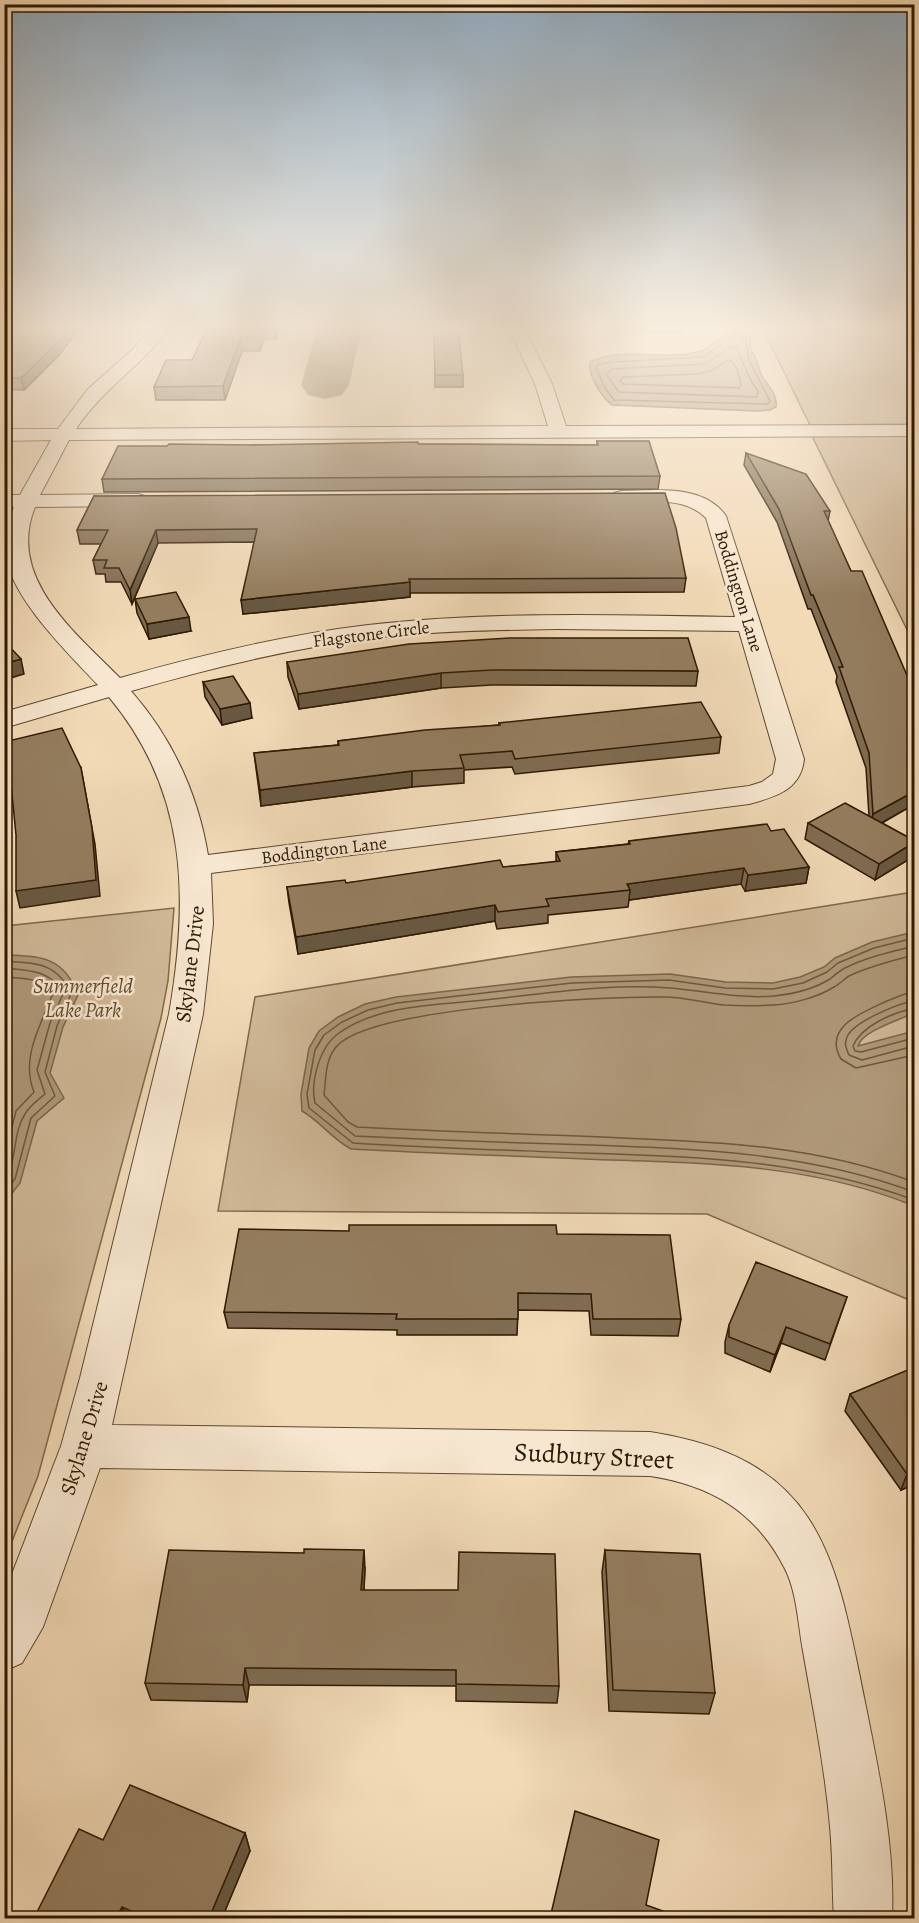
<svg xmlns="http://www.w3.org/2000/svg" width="919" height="1923" font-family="Alegreya,serif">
  <rect width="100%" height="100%" fill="#f2dab7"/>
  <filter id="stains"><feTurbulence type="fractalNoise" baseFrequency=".00333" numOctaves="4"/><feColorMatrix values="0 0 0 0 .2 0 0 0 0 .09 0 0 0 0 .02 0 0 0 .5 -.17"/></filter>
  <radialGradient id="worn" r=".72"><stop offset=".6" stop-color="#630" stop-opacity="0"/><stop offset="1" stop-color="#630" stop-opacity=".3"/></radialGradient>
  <g fill="#d1b998" stroke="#80694c" stroke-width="1.5">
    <path d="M762 327H914V424L810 425Z"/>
    <path d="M914 435V644L812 436Z"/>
    <path d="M914 892V1302L707 1214 218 1211 255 997Z"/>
    <path d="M174 908 168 981 161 1018 38 1476 5 1559V926Z"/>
  </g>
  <g fill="#af9879" stroke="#7b6549" stroke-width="1.5">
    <path d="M737 329 746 330 751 334C751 339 749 344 751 349 755 357 758 362 760 371 762 382 778 390 776 407L770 410 756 411 612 405C601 396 588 376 590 362 623 345 668 362 701 351 715 346 722 331 737 329Z"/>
    <path d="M914 932V1013C900 1020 862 1031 858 1046L914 1031V1206C817 1166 714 1163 610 1160 524 1156 437 1154 351 1149 331 1138 321 1122 302 1111L301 1094 309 1048 319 1031 338 1017 365 1004 396 997 571 977 670 974 726 982 773 983 800 977 824 967 835 958 872 942Z"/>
    <path d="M4 955C42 956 64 957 78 995L63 1027 50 1073 64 1098 37 1121 20 1183 5 1202Z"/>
  </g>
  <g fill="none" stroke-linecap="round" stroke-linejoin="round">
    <g stroke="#6e583c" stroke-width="1.5">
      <path d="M737 334 745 338 749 360 770 401 768 404 614 400 605 388 596 368 598 365 611 362 703 357Z"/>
      <path d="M732 346 736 347C744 362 747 378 758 391L757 397 619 392 606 374 612 369 705 364Z"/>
      <path d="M728 360 732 361 737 369 741 385 739 388 623 384 620 381 623 377 698 374 711 371Z"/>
      <path d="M914 938 874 948 838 963 827 972 803 983 773 989 725 988 669 980 572 983 397 1003 368 1010 342 1022 324 1035 315 1050 307 1094 309 1108 353 1143C429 1148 505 1150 581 1153 695 1156 806 1160 914 1200"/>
      <path d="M914 946C890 952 867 957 845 968 839 971 835 975 830 979 814 989 793 994 774 996 739 999 705 991 670 988 611 983 551 993 493 999 444 1005 381 1003 339 1033 320 1046 310 1081 315 1103L355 1136C434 1140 513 1143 592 1145 702 1149 810 1153 914 1192"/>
      <path d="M914 955C892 961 870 966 849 976 844 979 840 984 834 987 818 997 793 1004 774 1005 757 1006 740 1006 724 1005 704 1003 685 997 665 997 608 996 369 1007 336 1047 325 1060 326 1079 324 1095L348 1122 357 1127C445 1132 534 1134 622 1138 724 1142 817 1146 914 1182"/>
      <path d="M4 961C35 963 57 962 71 994L57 1026 45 1072 55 1096 31 1118 15 1179 4 1192"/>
      <path d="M4 968C28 970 52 970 63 994L50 1023 37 1070 45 1094C38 1100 29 1106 25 1114 12 1134 18 1160 4 1181"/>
      <path d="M4 977C21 979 43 977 53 993 41 1025 20 1058 34 1092L16 1111 4 1158"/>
      <path d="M914 992C904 993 896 998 887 1001 863 1012 822 1027 841 1059L856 1068 914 1055"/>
      <path d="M914 1001C899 1003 853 1022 847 1037 844 1044 846 1048 849 1055L862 1060 914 1046"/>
      <path d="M914 1008C893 1013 862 1025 853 1046L855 1051 861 1052 914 1038"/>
    </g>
    <path fill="#907a5c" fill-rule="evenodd" d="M318 327H362L349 385 342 395 325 399 308 395 301 385Z"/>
    <defs>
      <path id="street" d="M154 327H170C143 365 102 389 76 429L548 426 535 384 508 327H524L552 384 566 426 914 425V436L69 440 40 495 138 494 145 496 148 500 145 504 138 506 35 507C6 578 75 632 120 678 201 655 284 635 368 625 490 611 613 615 735 617L706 518C684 496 650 502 621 503L614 501 611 497 614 493 621 491C655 490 704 484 726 516L804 759C801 790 775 797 749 804L211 873 213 924 203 1014 112 1425 650 1432C824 1459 836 1559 866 1707 880 1777 895 1847 892 1918H834C832 1888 833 1858 830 1827 825 1768 813 1709 803 1651 798 1624 797 1591 784 1567 755 1511 710 1485 650 1476L100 1468 43 1627 22 1663 4 1671V1595L61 1446 80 1378 169 1014C189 898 188 792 109 697L4 728V712L98 685C68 653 9 596 5 552 4 536 8 522 14 507H4V495H20L51 440 4 441V429H58L88 389 132 350ZM557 629 739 631 776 759 773 774 762 782 749 786 208 855C198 794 172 738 131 691 208 669 287 649 366 639 430 631 494 630 557 629Z"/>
    </defs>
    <use href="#street" stroke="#5f492e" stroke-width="2"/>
    <use href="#street" fill="#f7e7d0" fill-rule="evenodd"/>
  </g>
  <g fill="#7f6c52" stroke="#2e1900" stroke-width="1.5">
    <path d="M4 327H80L60 354 24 390 4 389Z"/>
    <path d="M208 327H280L276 339H264L260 351H242L225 400H156L154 387 192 360Z"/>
    <path d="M434 327 463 375V387H435Z"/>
    <path d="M619 327H683V332L619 331Z"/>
    <path d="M597 441 660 476 658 489 104 492 102 479 252 445 418 444 597 445Z"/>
    <path d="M746 453 830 511 828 521 851 571 915 694V805H913L882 823 915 841V846L911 858 875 880 805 839 808 823 869 816 866 768 836 682 837 676 811 609H808L777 522 744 465Z"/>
    <path d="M94 496 686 578 684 592 410 593V597L243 614 254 542 158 543 132 604 121 582H106L105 574H96L93 560 101 544H80L77 530Z"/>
    <path d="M135 599 191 631 149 639 137 613Z"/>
    <path d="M287 662 698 671 696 686 492 685 441 688 299 709 288 677Z"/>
    <path d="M203 682 252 718 222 725 205 697Z"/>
    <path d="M499 723 721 737 719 753 515 774 512 767 464 770V783L412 787 261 806 254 753 338 745V741L499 725Z"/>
    <path d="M771 831 809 867 806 883 745 891 741 884 629 900 628 907 548 915V923L497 929 495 921 298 954 289 903 287 887 346 883 556 862V852L628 844 629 841Z"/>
    <path d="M557 1234 681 1319 678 1336 591 1335 589 1311 518 1310 517 1335H397V1330L228 1328 224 1312Z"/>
    <path d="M847 1297 825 1360 781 1343 770 1372 725 1353V1342L729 1325Z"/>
    <path d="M915 1367V1484L901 1490 845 1411 850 1394Z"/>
    <path d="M605 1550 715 1693 709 1714 609 1711 602 1572Z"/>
    <path d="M365 1568 364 1590 559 1686 557 1703 456 1701V1686L249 1685 247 1702 151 1700 145 1683Z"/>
    <path d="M245 1833 250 1851 222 1918H34L103 1840Z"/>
  </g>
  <g fill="#685842" stroke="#2e1900" stroke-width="1.5">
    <path d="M70 327H80L60 354 24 390 21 378Z"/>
    <path d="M263 327 264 339 260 351 259 337Z"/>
    <path d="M275 327H280L276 339Z"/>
    <path d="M241 337 242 351 225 400 223 386Z"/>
    <path d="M156 530 158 543 132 604 130 590Z"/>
    <path d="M410 582V597L243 614 241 600Z"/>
    <path d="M189 617 191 631 149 639 147 624Z"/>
    <path d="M21 659 24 674 4 680V664Z"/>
    <path d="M441 673V688L299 709 298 694Z"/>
    <path d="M250 703 252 718 222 725 220 709Z"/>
    <path d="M81 768 95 844 100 896 20 908 16 891Z"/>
    <path d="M412 771V787L261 806 260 790Z"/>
    <path d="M11 784 15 799 4 803V786Z"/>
    <path d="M915 791V798L913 805 869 830 873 814Z"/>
    <path d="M915 842 911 858 875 880 879 864Z"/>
    <path d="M809 867 806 883 745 891 748 875Z"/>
    <path d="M744 868 741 884 629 900 630 890 627 884Z"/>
    <path d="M495 905V921L298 954 296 937Z"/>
    <path d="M786 1327 781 1343 770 1372 775 1355Z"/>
    <path d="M915 1471V1484L901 1490 907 1474Z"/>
    <path d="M364 1550 365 1568 363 1608 361 1590Z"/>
    <path d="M245 1668 249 1685 247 1702 243 1685Z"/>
    <path d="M245 1833 250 1851 222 1918H209Z"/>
    <path d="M122 1907 128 1918H116Z"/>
  </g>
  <g fill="#947d5f" stroke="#2e1900" stroke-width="1.5">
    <path d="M4 327H70L58 342 21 378H4Z"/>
    <path d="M208 327H262L259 337H241L223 386 154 387 166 360H192Z"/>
    <path d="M434 327H458L463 375H435Z"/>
    <path d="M597 441H649L660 476 102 479 118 446H167L169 444 252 445 418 442V444L598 445Z"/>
    <path d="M746 453 806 474 830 511H824L851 571H862L915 694V698H910L915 709V791L873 814 869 753 839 667H843L813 595H811L779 509Z"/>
    <path d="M665 493 676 528 686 578 409 579 410 582 241 600 257 529 156 530 130 590 119 568H104L107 560H93L108 530H77L94 496Z"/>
    <path d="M176 592 189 617 147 624 135 599Z"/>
    <path d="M510 638H688L698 671 492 670 441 673 298 694 287 662 409 644Z"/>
    <path d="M4 641 21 659 4 664Z"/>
    <path d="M233 676 250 703 220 709 203 682Z"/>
    <path d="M701 702 721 737 515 759 512 751 460 755 464 768 412 771 260 790 254 753 339 745 338 741 425 730 500 725 499 723Z"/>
    <path d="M62 728 81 768 92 828 96 880 16 891V835L11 784 4 786V742Z"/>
    <path d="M845 803 915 841V842L879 864 808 823Z"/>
    <path d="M767 824 771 831 784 829 809 867 748 875 744 868 627 884 630 890 546 899 549 906 498 912 495 905 296 937 287 887 345 880 346 883 500 860 503 867 560 861 556 852 630 844 629 841Z"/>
    <path d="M349 1225H556L557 1234 670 1235 681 1319H593L591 1294 518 1293V1319H396L397 1314 224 1312 239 1229 349 1231Z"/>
    <path d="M756 1262 847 1297 830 1344 786 1327 775 1355 729 1337V1325Z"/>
    <path d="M915 1367V1471L907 1474 850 1394Z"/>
    <path d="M304 1549 364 1550 361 1590H458L459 1552 555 1554 559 1686 456 1684V1670L245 1668 243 1685 145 1683 169 1550 304 1553Z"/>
    <path d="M605 1550 700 1554 715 1693 613 1690Z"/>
    <path d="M130 1785 245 1833 209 1918H147L122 1907 116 1918H34L79 1829 103 1840Z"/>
    <path d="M575 1811 659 1840 646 1905 682 1918H550Z"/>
  </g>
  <linearGradient id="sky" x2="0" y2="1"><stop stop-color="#91a9bc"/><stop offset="0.55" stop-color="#f9eedf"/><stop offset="1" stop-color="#f9eedf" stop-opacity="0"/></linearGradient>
  <rect width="919" height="596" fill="url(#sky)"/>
  <g text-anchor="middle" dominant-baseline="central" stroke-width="5" stroke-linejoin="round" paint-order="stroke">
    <g font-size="18" fill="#2e1900" stroke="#f7e7d0">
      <text transform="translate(739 591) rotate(73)">Boddington Lane</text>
      <text transform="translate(371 634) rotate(-7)">Flagstone Circle</text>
      <text transform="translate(324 850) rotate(-7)">Boddington Lane</text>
    </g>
    <g font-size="21" fill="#2e1900" stroke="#f7e7d0">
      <text transform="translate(190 964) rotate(-83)">Skylane Drive</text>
      <text transform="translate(84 1438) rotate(-73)">Skylane Drive</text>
    </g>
    <g font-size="21" font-style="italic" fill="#5f492e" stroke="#f7e7d0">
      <text x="83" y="986">Summerfield<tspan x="83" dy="24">Lake Park</tspan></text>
    </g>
    <g font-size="26" fill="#2e1900" stroke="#f7e7d0">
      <text transform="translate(594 1456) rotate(3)">Sudbury Street</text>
    </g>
  </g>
  <rect width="919" height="1923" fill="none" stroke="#f2dab7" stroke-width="24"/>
  <rect x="6" y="6" width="907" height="1911" fill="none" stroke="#2e1900" stroke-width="3"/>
  <rect x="12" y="12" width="895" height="1899" fill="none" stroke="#2e1900" stroke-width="1.5"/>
  <rect width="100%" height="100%" filter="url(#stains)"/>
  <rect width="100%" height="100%" fill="url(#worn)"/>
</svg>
